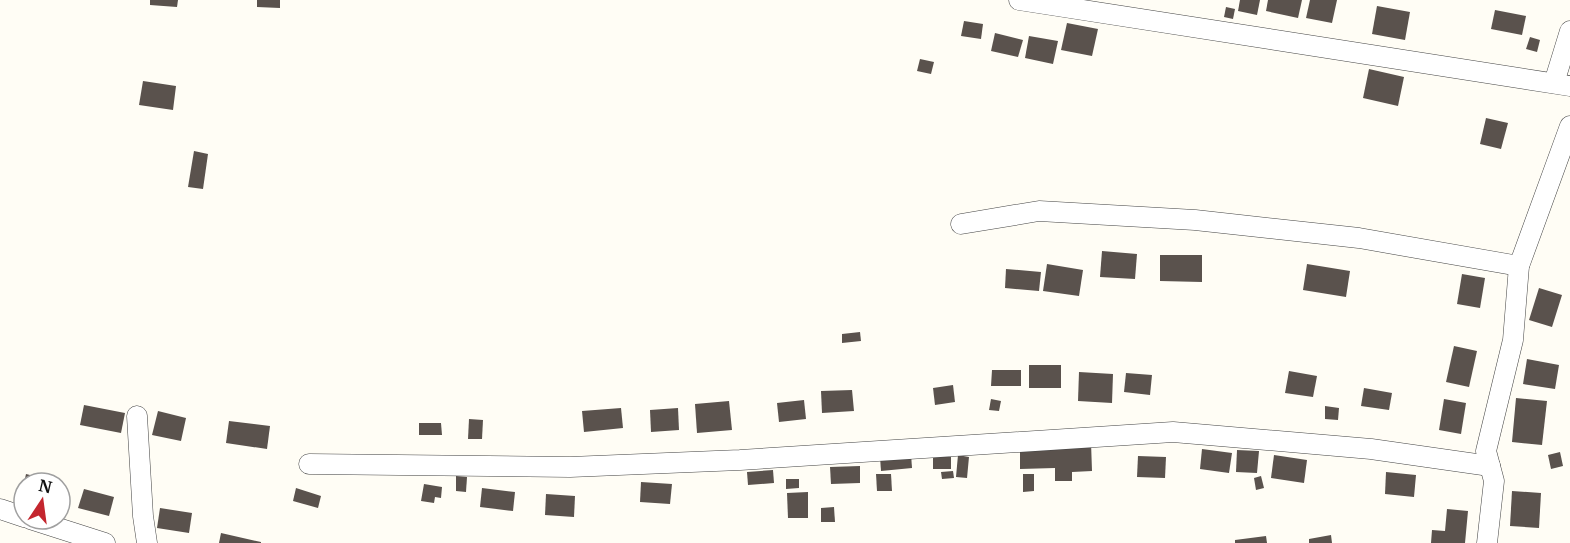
<svg xmlns="http://www.w3.org/2000/svg" width="1570" height="543" font-family="Merriweather,serif">
  <rect width="100%" height="100%" fill="#fffdf5"/>
  <g fill="#5a524d">
    <path d="M150 0H178L177 7 150 5Z"/>
    <path d="M257 0H280V8L257 7Z"/>
    <path d="M1240 0H1260L1257 15 1238 11Z"/>
    <path d="M1268 0H1302L1298 18 1266 11Z"/>
    <path d="M1310 0H1337L1332 23 1306 18Z"/>
    <path d="M1377 6 1410 12 1405 40 1372 34Z"/>
    <path d="M1226 7 1235 9 1233 19 1224 17Z"/>
    <path d="M1495 10 1526 16 1522 35 1491 29Z"/>
    <path d="M964 21 983 24 981 39 961 36Z"/>
    <path d="M1067 23 1098 29 1092 56 1061 50Z"/>
    <path d="M995 33 1023 40 1018 57 991 51Z"/>
    <path d="M1029 36 1058 41 1053 64 1025 58Z"/>
    <path d="M1530 37 1540 40 1537 52 1526 49Z"/>
    <path d="M920 59 934 62 931 74 917 71Z"/>
    <path d="M1369 69 1404 77 1398 106 1363 98Z"/>
    <path d="M143 81 176 86 173 110 139 105Z"/>
    <path d="M1486 118 1508 123 1501 149 1480 144Z"/>
    <path d="M194 151 208 154 203 189 188 187Z"/>
    <path d="M1102 251 1137 254 1135 279 1100 277Z"/>
    <path d="M1160 255H1202V282L1160 281Z"/>
    <path d="M1047 264 1083 270 1079 296 1043 291Z"/>
    <path d="M1307 264 1350 271 1346 297 1303 290Z"/>
    <path d="M1006 269 1041 272 1039 291 1005 288Z"/>
    <path d="M1462 274 1485 278 1480 308 1457 304Z"/>
    <path d="M1539 288 1562 295 1552 327 1529 320Z"/>
    <path d="M860 332 861 341 842 343V334Z"/>
    <path d="M1454 346 1477 351 1469 387 1446 382Z"/>
    <path d="M1527 359 1559 365 1555 389 1523 384Z"/>
    <rect x="1029" y="365" width="32" height="23"/>
    <path d="M992 370H1021V386H991Z"/>
    <path d="M1289 371 1317 376 1313 397 1285 393Z"/>
    <path d="M1079 372 1113 374 1112 403 1078 401Z"/>
    <path d="M1126 373 1152 375 1150 395 1124 392Z"/>
    <path d="M953 385 955 402 935 405 933 388Z"/>
    <path d="M1364 388 1392 393 1389 410 1361 406Z"/>
    <path d="M852 390 854 411 822 413 821 391Z"/>
    <path d="M1516 398 1547 401 1542 445 1512 442Z"/>
    <path d="M991 399 1001 401 999 411 989 410Z"/>
    <path d="M1444 399 1466 403 1461 434 1439 430Z"/>
    <path d="M804 400 806 419 779 422 777 403Z"/>
    <path d="M729 401 732 430 697 433 695 404Z"/>
    <path d="M84 405 125 413 121 433 80 425Z"/>
    <path d="M1325 406 1339 408 1338 420 1325 419Z"/>
    <path d="M621 408 623 428 584 432 582 411Z"/>
    <path d="M678 408 679 430 651 432 650 410Z"/>
    <path d="M158 411 186 418 181 441 152 435Z"/>
    <path d="M469 419 483 420 482 439H468Z"/>
    <path d="M229 421 270 426 267 449 226 443Z"/>
    <path d="M419 423H441L442 435H419Z"/>
    <path d="M1091 442 1092 471 1072 472V481H1055V468L1020 469V446Z"/>
    <path d="M1202 449 1232 453 1229 473 1200 469Z"/>
    <path d="M1237 450 1259 451 1257 473 1236 472Z"/>
    <path d="M1560 452 1563 466 1551 469 1548 455Z"/>
    <path d="M911 454 912 468 881 471 880 457Z"/>
    <path d="M958 455 969 457 967 478 956 477Z"/>
    <path d="M1274 455 1307 460 1304 483 1271 478Z"/>
    <path d="M1138 456 1166 457 1165 478 1137 477Z"/>
    <rect x="933" y="457" width="18" height="12"/>
    <path d="M860 466V483L831 484 830 467Z"/>
    <path d="M773 470 774 483 748 485 747 472Z"/>
    <path d="M953 471 954 478 942 479 941 472Z"/>
    <path d="M1386 472 1416 475 1414 497 1385 494Z"/>
    <path d="M26 474 62 483 61 489 60 483H24Z"/>
    <path d="M876 474H891L892 491H877Z"/>
    <path d="M1023 474H1034V491L1023 492Z"/>
    <path d="M456 476 467 477 466 492 456 491Z"/>
    <path d="M1261 476 1264 488 1256 490 1254 478Z"/>
    <path d="M786 479H799V488L786 489Z"/>
    <path d="M641 482 672 484 670 504 640 502Z"/>
    <path d="M424 484 442 487 441 498 435 497 434 503 421 501Z"/>
    <path d="M296 488 321 496 318 508 293 501Z"/>
    <path d="M482 488 515 492 513 511 480 507Z"/>
    <path d="M84 489 114 497 109 516 78 508Z"/>
    <path d="M1512 491 1541 493 1539 528 1510 526Z"/>
    <path d="M808 492V518H788L787 493Z"/>
    <path d="M546 494 575 496 574 517 545 515Z"/>
    <path d="M834 507 835 522H821V508Z"/>
    <path d="M160 508 192 513 189 533 157 528Z"/>
    <path d="M1447 509 1468 511 1465 543H1431L1432 530 1445 531Z"/>
    <path d="M221 533 261 542V543H219Z"/>
    <path d="M1331 535 1332 543H1309V539Z"/>
    <path d="M1266 536 1267 543H1235V540Z"/>
  </g>
  <g fill="none" stroke-linecap="round" stroke-linejoin="round">
    <defs>
      <g id="street">
        <path d="M1019 0 1570 86"/>
        <path d="M1554 83 1570 31"/>
        <path d="M961 224 1039 211 1195 220 1359 238 1519 266"/>
        <path d="M137 416 143 516 147 543"/>
        <path d="M309 464 570 467 740 460 1173 432 1371 449 1490 466"/>
        <path d="M0 509 24 517"/>
        <path d="M30 519 105 543"/>
        <path d="M1487 543 1494 481 1486 451 1513 340 1519 266 1570 126"/>
      </g>
    </defs>
    <use href="#street" stroke="#444" stroke-width="21"/>
    <use href="#street" stroke="#fff" stroke-width="20"/>
  </g>
  <g transform="translate(42 501) rotate(13)"><circle r="28" fill="#ffffff" stroke="#a0a0a0" stroke-width="1.5"/>
  <path d="M0-4.5L10 22L0 15L-10 22Z" fill="#c4262e"/>
  <text y="-9" font-size="16" font-weight="bold" text-anchor="middle" fill="#111111">N</text>
  </g>
</svg>
